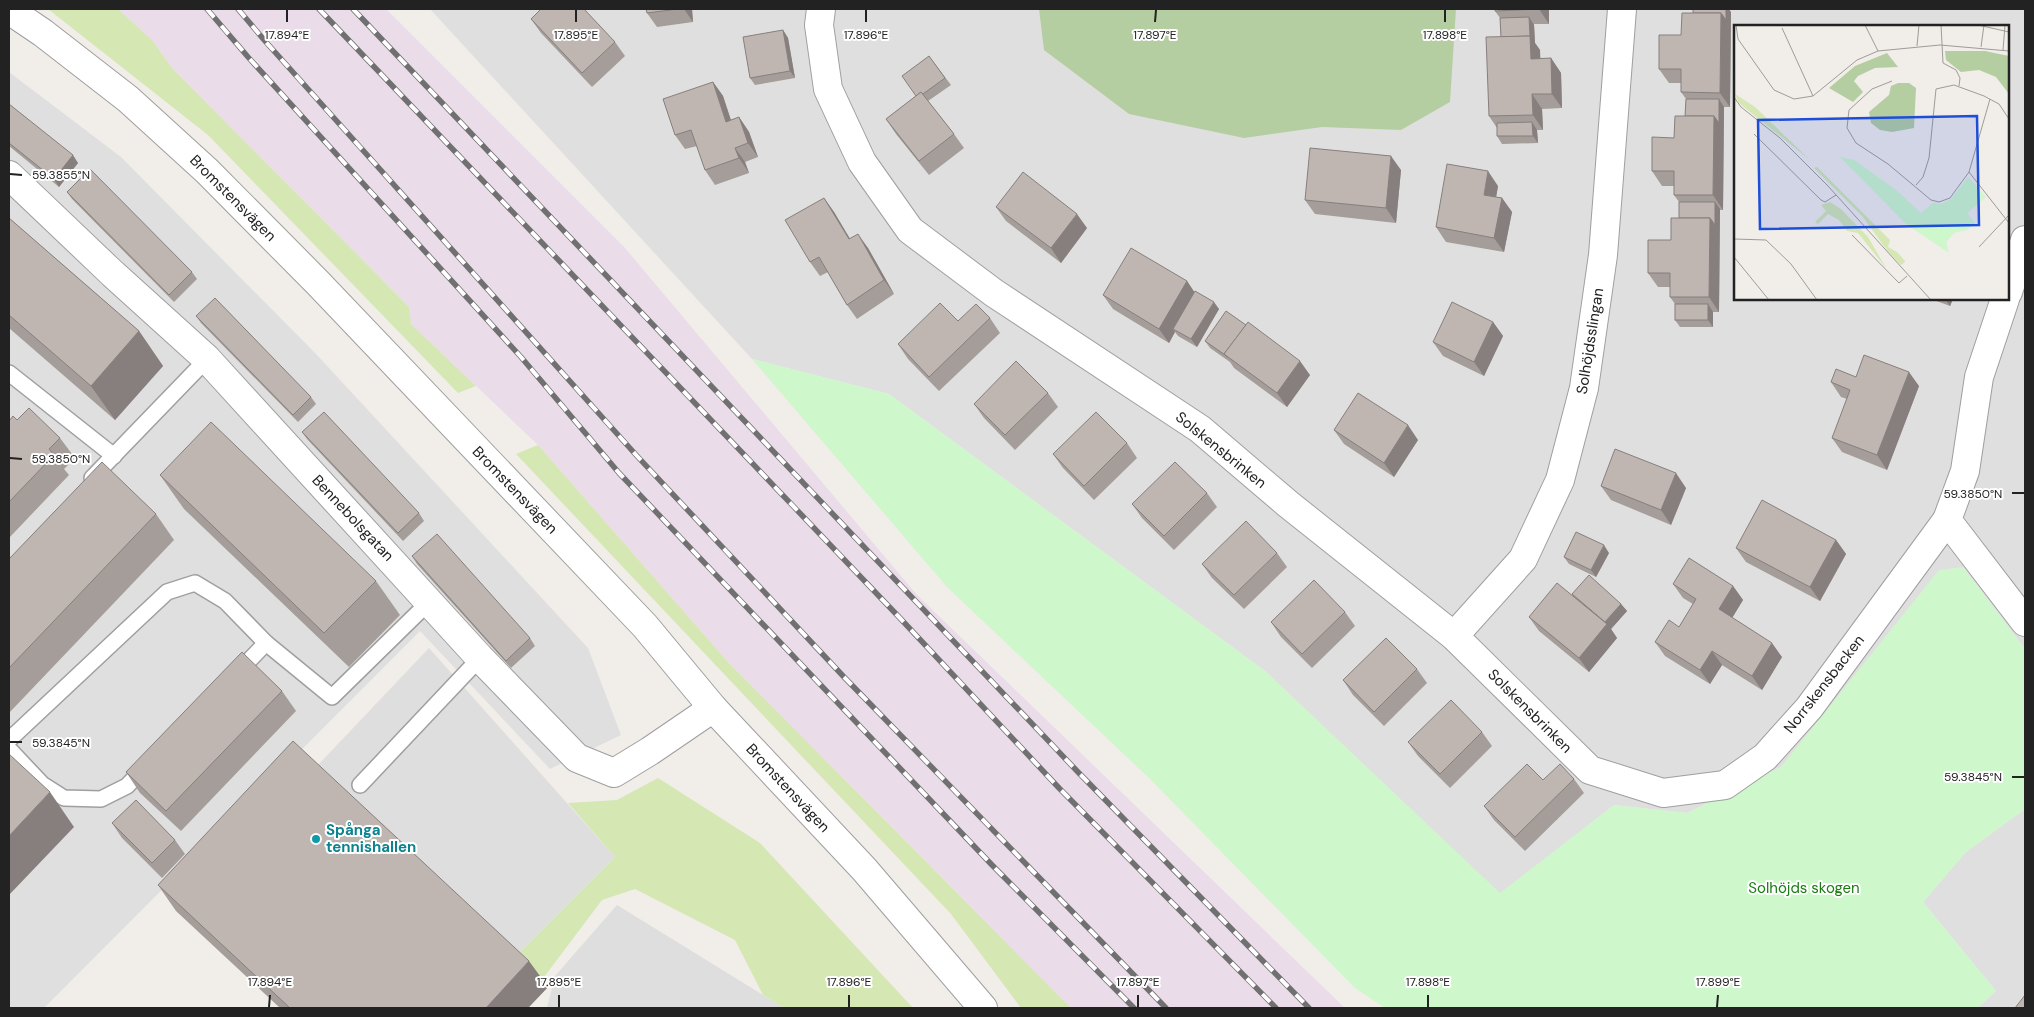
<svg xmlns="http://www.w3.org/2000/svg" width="2034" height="1017" font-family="'DM Sans',sans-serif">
  <rect width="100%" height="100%" fill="#f1ede9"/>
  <g fill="#e0dfdf" fill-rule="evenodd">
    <path d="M430 9H2025V649L1963 567 1887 648 1781 767 1687 813 1614 805 1500 894 1265 671 889 394 752 359ZM1735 26H2008V299H1735Z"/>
    <path d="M9 72 121 157 317 355 588 648 621 735 550 769 420 631 44 1008H9Z"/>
    <path d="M2025 809V1008H1978L1996 991 1923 902 1966 852Z"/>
  </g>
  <path fill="#eadce9" d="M118 9H386L625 248 917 595 1345 1008H1071L727 661 538 445 411 324 409 307 171 67 153 41Z"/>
  <g fill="#d5e7b3">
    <path d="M48 9H118L153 41 171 67 409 307 411 324 476 386 458 393 208 135Z"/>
    <path d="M538 445 727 661 1071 1008H1021L951 914 516 454Z"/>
    <path d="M658 778 760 843 913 1008H784L763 995 735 940 635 889 602 900 541 981 517 955 615 857 568 803 617 800Z"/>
  </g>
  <path fill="#b5cea1" d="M1039 9H1456L1450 102 1401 130 1322 127 1244 138 1129 114 1044 50Z"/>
  <path fill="#cef7cb" d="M752 359 889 394 1265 671 1500 893 1614 805 1687 813 1781 767 1939 570 1963 567 2025 649V809L1966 852 1923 902 1996 991 1978 1008H1385L1355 988 1149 778 947 587Z"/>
  <g fill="#dedede">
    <path d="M429 648 615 857 517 955 318 765Z"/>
    <path d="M617 905 763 995 784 1008H547L555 976Z"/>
  </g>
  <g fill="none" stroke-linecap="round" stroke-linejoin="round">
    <defs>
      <g id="service">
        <path d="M9 373 114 456"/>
        <path d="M92 478 207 359"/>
        <path d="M236 674 266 643"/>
        <path d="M9 740 167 592 195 583 225 601 266 643 332 697 430 601"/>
        <path d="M9 749 42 784 64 798 101 799 127 786 146 766"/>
        <path d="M360 785 480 658"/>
      </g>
      <g id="minor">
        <path d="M821 9 819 25 828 89 862 162 910 230 994 293 1200 429 1288 504 1454 636 1590 770 1663 793 1725 785 1765 757 1809 708 1947 520"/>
        <path d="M9 175 113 274 207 359 480 658 577 758 614 773 650 751 713 708"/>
        <path d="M2008 292 2025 240"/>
        <path d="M2005 299 1979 377 1965 471 1947 520 2025 622"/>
        <path d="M1454 636 1523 559 1560 480 1584 388 1603 255 1622 9"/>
      </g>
      <path id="tertiary" d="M9 10 43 33 128 99 207 171 318 283 645 626 713 708 864 869 983 1008"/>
    </defs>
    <use href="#service" stroke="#9f9f9f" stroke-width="18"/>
    <use href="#minor" stroke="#9f9f9f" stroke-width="30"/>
    <use href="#tertiary" stroke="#9f9f9f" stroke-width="30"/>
    <use href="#service" stroke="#fff" stroke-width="15"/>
    <use href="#minor" stroke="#fff" stroke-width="28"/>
    <use href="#tertiary" stroke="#fff" stroke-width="28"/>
    <defs>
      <g id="rail">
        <path d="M207 9 248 57 521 357 619 473 992 865 1134 1008"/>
        <path d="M238 9 265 41 637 456 844 677 1166 1008"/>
        <path d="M319 9 898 616 1059 788 1276 1008"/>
        <path d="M353 9 1077 771 1309 1008"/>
      </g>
    </defs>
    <use href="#rail" stroke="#707070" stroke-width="5.5"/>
    <use href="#rail" stroke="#fff" stroke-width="4" stroke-dasharray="11" stroke-linecap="butt"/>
  </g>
  <g fill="#a49d99">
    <path d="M646 9H692L693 22 657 27 647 13Z"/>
    <path d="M1495 9H1549V24H1534L1535 43 1540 50V59L1551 58 1561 73 1562 108 1542 109 1543 130H1537L1538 143 1502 144 1497 136V128L1489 116 1501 37 1500 18 1495 11Z"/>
    <path d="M1731 12 1730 107H1724L1723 210H1720L1719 312H1713V327H1680L1675 320V304L1670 297V287H1658L1648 273 1671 240 1679 218V202L1674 195V186H1662L1652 171 1674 138 1685 116 1686 99 1681 92V83H1669L1659 69 1681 35 1693 13Z"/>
    <path d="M531 19 615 42 625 56 592 87 541 33Z"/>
    <path d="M783 30 788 38 795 78 755 85 750 78Z"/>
    <path d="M929 56 951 85 928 101 954 134 964 148 929 175 896 134 886 119 916 96Z"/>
    <path d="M713 82 723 96 731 120 739 117 749 132 758 157 745 162 749 173 715 185 705 170 697 146 685 149 675 135Z"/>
    <path d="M9 104 78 163 59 187 9 146Z"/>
    <path d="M1401 170 1396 223 1315 214 1305 200Z"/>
    <path d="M1498 186 1496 197 1502 198 1512 212 1504 252 1446 242 1436 227Z"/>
    <path d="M67 192 192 272 197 279 174 302 72 199Z"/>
    <path d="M824 198 834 212 850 239 868 248 894 294 857 319 847 305 828 272 820 276 810 262Z"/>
    <path d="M996 207 1087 228 1061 263 1006 221Z"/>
    <path d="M9 218 139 331 163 366 115 420 9 328Z"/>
    <path d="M1187 281 1194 292 1219 309 1197 347 1178 336 1175 332 1169 343 1113 309 1103 295Z"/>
    <path d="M1931 299H1953L1950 306Z"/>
    <path d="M196 316 311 397 316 404 298 422 201 323Z"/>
    <path d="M990 318 1000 333 939 391 908 359 898 344 958 321Z"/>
    <path d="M1493 322 1503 336 1484 376 1443 356 1433 342Z"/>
    <path d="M1205 341 1310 375 1287 407 1234 368 1230 362 1210 348Z"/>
    <path d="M1831 382 1919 386 1887 470 1842 452 1832 438 1847 399 1841 397Z"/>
    <path d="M1048 393 1058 407 1015 450 984 418 974 404Z"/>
    <path d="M17 420 60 438 75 458 64 469 69 475 9 538V421Z"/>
    <path d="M1334 430 1418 440 1394 477 1344 444Z"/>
    <path d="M302 432 419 513 424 521 403 541 307 439Z"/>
    <path d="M1127 443 1137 458 1094 500 1063 468 1053 454Z"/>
    <path d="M160 475 376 581 400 615 349 667 184 509Z"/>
    <path d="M1601 486 1686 488 1671 525 1611 500Z"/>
    <path d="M1207 493 1217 507 1174 550 1142 518 1132 504Z"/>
    <path d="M156 514 174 540 9 713V559Z"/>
    <path d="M1836 540 1846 554 1820 601 1746 562 1736 548Z"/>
    <path d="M1277 553 1287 567 1244 609 1212 578 1202 564Z"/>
    <path d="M1609 553 1596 577 1569 564 1564 557Z"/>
    <path d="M412 556 530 638 535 646 511 668 417 564Z"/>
    <path d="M1673 584 1733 586 1743 600 1732 618 1782 657 1762 690 1722 665 1710 684 1665 656 1655 642 1679 627 1693 604 1683 598Z"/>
    <path d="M1572 594 1621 604 1627 611 1611 629 1617 638 1589 672 1539 631 1529 617 1575 598Z"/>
    <path d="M1345 612 1355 626 1312 668 1281 637 1271 622Z"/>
    <path d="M1417 669 1427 683 1384 726 1353 695 1343 680Z"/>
    <path d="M282 691 296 711 181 831 140 793 126 772Z"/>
    <path d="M1482 732 1492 746 1450 788 1418 756 1408 742Z"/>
    <path d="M1574 779 1584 793 1525 851 1494 820 1484 806 1543 780Z"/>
    <path d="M112 823 175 840 185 854 162 878 122 838Z"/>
    <path d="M158 885 548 987 528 1008H280L176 911Z"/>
  </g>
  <g fill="#867f7d">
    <path d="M684 9H692L693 22Z"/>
    <path d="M1539 9H1549V24Z"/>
    <path d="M1726 9H1729L1731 12 1730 107 1720 93 1721 13Z"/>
    <path d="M1529 17 1534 25 1535 43 1540 50 1541 73 1531 59Z"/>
    <path d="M783 30 788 38 795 78 790 71Z"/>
    <path d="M1551 58 1561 73 1562 108 1552 94Z"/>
    <path d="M713 82 723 96 736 136 726 122Z"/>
    <path d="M1532 94 1542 109 1543 130 1533 115Z"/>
    <path d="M1719 99 1724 107 1723 210 1713 195 1714 116Z"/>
    <path d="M739 117 749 132 758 157 748 143Z"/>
    <path d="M1532 122 1537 130 1538 143 1533 136Z"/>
    <path d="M735 148 745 162 749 173 739 158Z"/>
    <path d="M73 155 78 163 59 187 54 179Z"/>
    <path d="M1391 156 1401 170 1396 223 1386 208Z"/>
    <path d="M1488 171 1498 186 1494 209 1484 195Z"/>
    <path d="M824 198 834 212 859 254 849 239Z"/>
    <path d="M1502 198 1512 212 1504 252 1494 238Z"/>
    <path d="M1715 202 1720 209 1719 312 1709 297 1710 218Z"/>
    <path d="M1077 214 1087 228 1061 263 1051 248Z"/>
    <path d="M858 234 868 248 894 294 884 280Z"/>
    <path d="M1187 281 1197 296 1173 329 1175 332 1169 343 1159 329Z"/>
    <path d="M1945 299H1953L1950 306Z"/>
    <path d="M1214 302 1219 309 1197 347 1191 339Z"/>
    <path d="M1708 304 1713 312V327L1708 320Z"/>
    <path d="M1493 322 1503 336 1484 376 1474 362Z"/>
    <path d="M139 331 163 366 115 420 91 386Z"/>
    <path d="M1300 361 1310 375 1287 407 1277 393Z"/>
    <path d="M1909 372 1919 386 1887 470 1877 455Z"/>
    <path d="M1408 425 1418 440 1394 477 1384 463Z"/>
    <path d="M1676 473 1686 488 1671 525 1661 510Z"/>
    <path d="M1836 540 1846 554 1820 601 1810 587Z"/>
    <path d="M1604 545 1609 553 1596 577 1591 570Z"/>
    <path d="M1733 586 1743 600 1729 623 1719 609Z"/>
    <path d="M1621 604 1627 611 1611 629 1617 638 1589 672 1579 658 1605 622Z"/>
    <path d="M1772 643 1782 657 1762 690 1752 676Z"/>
    <path d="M1712 651 1722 665 1710 684 1700 670Z"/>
    <path d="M50 792 74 827 9 895V836Z"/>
    <path d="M529 961 548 987 528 1008H486Z"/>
  </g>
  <g fill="#bfb6b2" stroke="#867f7d">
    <path d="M541 9H584L615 42 582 73 531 19Z"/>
    <path d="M646 9H678L647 13Z"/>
    <path d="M1495 9H1539L1495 11Z"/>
    <path d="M1693 9H1726V20L1721 13H1693Z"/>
    <path d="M1682 13H1721L1720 93 1681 92V69H1659V35H1681Z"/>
    <path d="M1529 17 1530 36 1501 37 1500 18Z"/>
    <path d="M783 30 790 71 750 78 743 37Z"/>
    <path d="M1530 36 1531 59 1551 58 1552 94H1532L1533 115 1489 116 1486 37Z"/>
    <path d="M929 56 945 78 923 94 921 92 916 96 902 76Z"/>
    <path d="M713 82 726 122 739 117 748 143 735 148 739 158 705 170 691 130 675 135 663 99Z"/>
    <path d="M921 92 954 134 919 161 886 119Z"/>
    <path d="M1686 99H1719V123L1714 116H1685Z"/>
    <path d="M9 104 73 155 54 179 9 143Z"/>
    <path d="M1675 116H1714L1713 195H1674V171H1652V137L1674 138Z"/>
    <path d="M1532 122 1533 136H1497V123Z"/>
    <path d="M1310 148 1391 156 1386 208 1305 200Z"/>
    <path d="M1447 164 1488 171 1484 195 1502 198 1494 238 1436 227Z"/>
    <path d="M90 169 192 272 169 295 67 192Z"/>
    <path d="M1023 172 1077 214 1051 248 996 207Z"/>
    <path d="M824 198 849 239 858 234 884 280 847 305 819 257 810 262 785 220Z"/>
    <path d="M1679 202H1715V225L1710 218H1679Z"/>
    <path d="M9 218 139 331 91 386 9 315Z"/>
    <path d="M1671 218H1710L1709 297H1670V273H1648V240H1671Z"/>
    <path d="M1131 248 1187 281 1159 329 1103 295Z"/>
    <path d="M1195 291 1214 302 1191 339 1173 329Z"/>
    <path d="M215 298 311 397 293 415 196 316Z"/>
    <path d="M1452 302 1493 322 1474 362 1433 342Z"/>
    <path d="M940 303 958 321 976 304 990 318 929 377 898 344Z"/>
    <rect x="1675" y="304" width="33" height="16"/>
    <path d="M1226 311 1246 325 1224 354 1228 357 1205 341Z"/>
    <path d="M1248 322 1300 361 1277 393 1224 354Z"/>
    <path d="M1864 355 1909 372 1877 455 1832 438 1850 390 1831 382 1836 369 1856 377Z"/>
    <path d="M1016 361 1048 393 1005 435 974 404Z"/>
    <path d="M1358 393 1408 425 1384 463 1334 430Z"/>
    <path d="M29 408 60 438 49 449 54 455 9 502V421L13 416 17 420Z"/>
    <path d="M324 412 419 513 398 533 302 432Z"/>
    <path d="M1096 412 1127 443 1084 486 1053 454Z"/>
    <path d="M211 422 376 581 324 633 160 475Z"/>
    <path d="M1615 449 1676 473 1661 510 1601 486Z"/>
    <path d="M102 462 156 514 9 668V559Z"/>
    <path d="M1175 462 1207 493 1164 536 1132 504Z"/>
    <path d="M1762 500 1836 540 1810 587 1736 548Z"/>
    <path d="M1246 521 1277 553 1234 595 1202 564Z"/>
    <path d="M1576 532 1604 545 1591 570 1564 557Z"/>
    <path d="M437 534 530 638 506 661 412 556Z"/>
    <path d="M1689 558 1733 586 1719 609 1772 643 1752 676 1712 651 1700 670 1655 642 1669 620 1679 627 1696 599 1673 584Z"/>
    <path d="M1589 575 1621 604 1605 622 1572 594Z"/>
    <path d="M1314 580 1345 612 1302 654 1271 622Z"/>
    <path d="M1557 583 1607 624 1579 658 1529 617Z"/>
    <path d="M1386 638 1417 669 1374 712 1343 680Z"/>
    <path d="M242 652 282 691 166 811 126 772Z"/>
    <path d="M1451 700 1482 732 1440 774 1408 742Z"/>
    <path d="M293 741 529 961 486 1008H290L158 885Z"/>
    <path d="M9 754 50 792 9 836Z"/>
    <path d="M1527 764 1543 780 1560 764 1574 779 1515 837 1484 806Z"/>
    <path d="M136 800 175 840 152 863 112 823Z"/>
    <path d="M2025 995V1008H2015Z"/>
  </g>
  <path fill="none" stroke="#222" stroke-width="2" d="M287 22V10M576 22V10M866 22V10M1155 22 1156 10M1445 22V10M10 174 22 175M10 458 22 459M2012 493H2024M10 742H22M2012 777H2024M269 1007 270 995M559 1007V995M849 1007V995M1138 1007V995M1428 1007V995M1717 1007 1718 995"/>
  <circle fill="#0f9aa8" stroke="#fff" stroke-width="2" cx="316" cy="839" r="5"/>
  <g text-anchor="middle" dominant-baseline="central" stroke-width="4" stroke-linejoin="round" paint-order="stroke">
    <g font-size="15" fill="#222" stroke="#fff">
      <text transform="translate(233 198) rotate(45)">Bromstensvägen</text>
      <text transform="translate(1590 341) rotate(-81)">Solhöjdsslingan</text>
      <text transform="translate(1221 450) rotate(39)">Solskensbrinken</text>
      <text transform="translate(515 490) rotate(46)">Bromstensvägen</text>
      <text transform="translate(353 518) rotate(47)">Bennebolsgatan</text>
      <text transform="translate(1824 684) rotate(-52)">Norrskensbacken</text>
      <text transform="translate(1530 711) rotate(45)">Solskensbrinken</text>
      <text transform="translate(788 788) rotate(47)">Bromstensvägen</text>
    </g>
    <g font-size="15" font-weight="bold" fill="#0d838f" stroke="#fff" text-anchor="start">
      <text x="326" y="830">Spånga<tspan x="326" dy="17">tennishallen</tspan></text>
    </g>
    <g font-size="15" fill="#1a7c13" stroke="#fff">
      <text x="1804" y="888">Solhöjds skogen</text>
    </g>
  </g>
  <g transform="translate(1734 25)">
    <rect width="275" height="275" fill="#f1ede9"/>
    <path d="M1 69 21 82 76 135 5 78ZM83 142 156 215 154 222 163 227 171 236 170 238 167 240 155 228 128 191 80 143ZM96 177 107 184 134 212 152 243 124 208 113 206 105 195 94 189 84 199 81 197 92 186 87 180Z" fill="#d5e7b3"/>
    <path d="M211 26H251L275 31V69L262 52 245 45 227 47 212 35ZM153 28 164 42 141 43 124 51 120 56 129 67 119 77 95 63 121 41ZM164 58H175L182 63 180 103 158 107 146 105 137 98 135 87 155 70 157 61Z" fill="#b5cea1"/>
    <path d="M106 132 120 135 162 165 187 188 199 178 207 179 217 174 234 152 252 172 233 188 241 198 233 205 220 208 212 217 215 228 172 199Z" fill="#cef7cb"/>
    <path fill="none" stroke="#9e9c99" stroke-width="1" d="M2 0 4 14 40 65 60 74 79 71 123 35 144 26 206 20 275 26M131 0 144 26M207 0 209 38 222 45 226 53 225 61M244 0 275 7M48 3 79 71M183 21 185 0M247 22 250 0M269 25 271 0M158 56 138 64 115 85 113 103 122 118 154 139 197 175 205 177 216 173 235 147M0 72 7 82 46 113 94 161 197 275M256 74 235 147 275 198M20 109 87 175 91 177 102 170M182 160 189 152 195 133 202 64 220 60 250 71 265 79 275 94M118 210 165 258 173 251M0 214 32 215 57 239 83 275M245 222 275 190M0 232 35 275"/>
    <path fill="#1d4ed8" fill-opacity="0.15" stroke="#1d4ed8" stroke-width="2.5" d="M243 91 245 200 26 204 24 95Z"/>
    <rect width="275" height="275" fill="none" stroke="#222" stroke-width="2.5"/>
  </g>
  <g font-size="12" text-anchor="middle" fill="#222" stroke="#fff" stroke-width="4" stroke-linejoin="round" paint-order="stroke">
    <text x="287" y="39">17.894°E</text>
    <text x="576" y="39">17.895°E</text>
    <text x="866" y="39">17.896°E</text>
    <text x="1155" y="39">17.897°E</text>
    <text x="1445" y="39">17.898°E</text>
    <text x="61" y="179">59.3855°N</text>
    <text x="61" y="463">59.3850°N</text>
    <text x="1973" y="498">59.3850°N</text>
    <text x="61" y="747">59.3845°N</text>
    <text x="1973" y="781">59.3845°N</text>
    <text x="270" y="986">17.894°E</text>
    <text x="559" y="986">17.895°E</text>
    <text x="849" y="986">17.896°E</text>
    <text x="1138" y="986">17.897°E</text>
    <text x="1428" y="986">17.898°E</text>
    <text x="1718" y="986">17.899°E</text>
  </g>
  <rect width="2034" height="1017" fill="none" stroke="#222222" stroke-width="20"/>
</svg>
